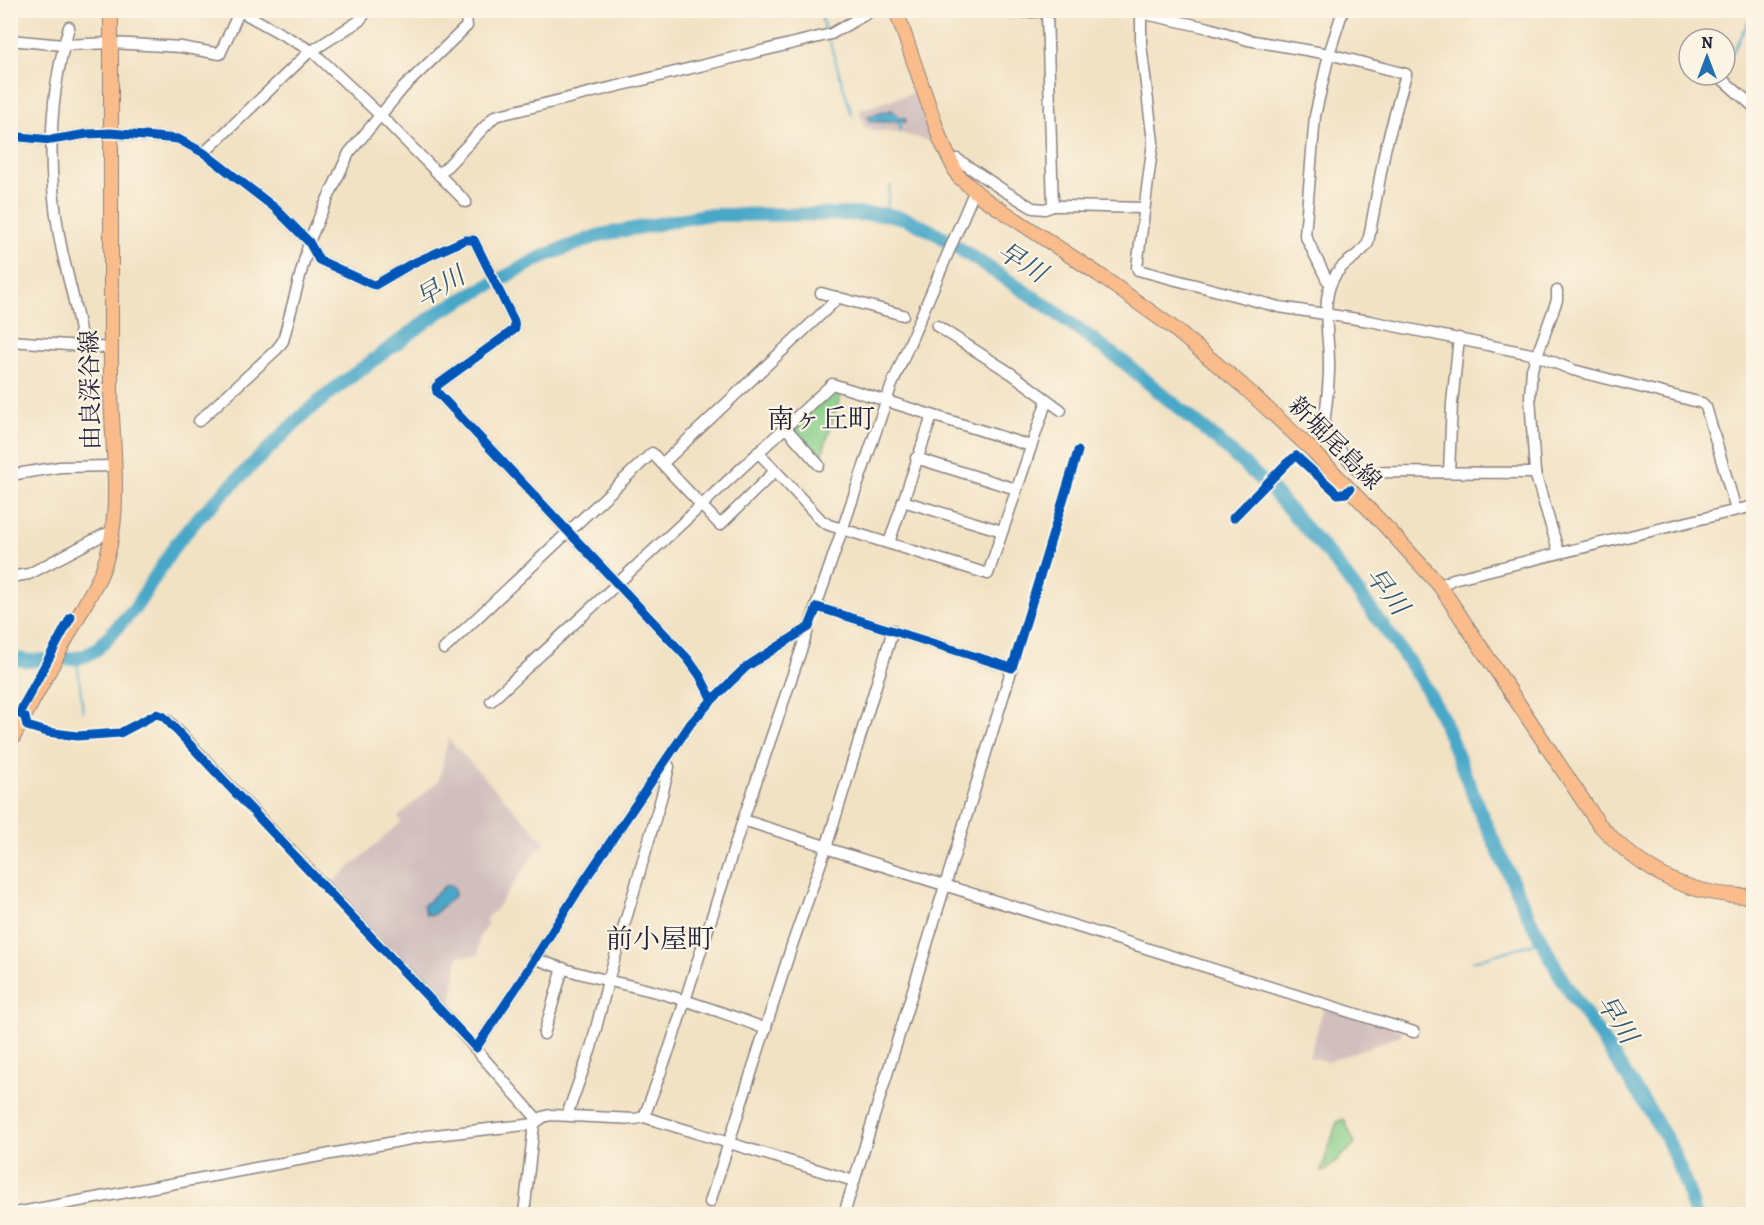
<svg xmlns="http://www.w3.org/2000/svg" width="1764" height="1225" font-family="Alegreya,'Noto Serif JP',serif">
  <rect width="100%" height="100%" fill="#fcf5e5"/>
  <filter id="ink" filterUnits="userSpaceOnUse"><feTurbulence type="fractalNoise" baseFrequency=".0167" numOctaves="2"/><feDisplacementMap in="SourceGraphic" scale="12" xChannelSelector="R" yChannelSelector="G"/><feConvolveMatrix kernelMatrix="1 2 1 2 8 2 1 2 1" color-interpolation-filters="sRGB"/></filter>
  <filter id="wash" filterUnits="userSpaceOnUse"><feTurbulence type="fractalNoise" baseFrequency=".008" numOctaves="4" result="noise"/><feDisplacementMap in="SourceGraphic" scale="24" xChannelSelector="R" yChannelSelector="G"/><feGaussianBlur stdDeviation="1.35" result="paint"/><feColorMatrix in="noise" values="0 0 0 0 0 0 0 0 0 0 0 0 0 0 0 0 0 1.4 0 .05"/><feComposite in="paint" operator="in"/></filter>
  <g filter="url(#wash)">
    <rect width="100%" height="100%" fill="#f2e2c4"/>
    <g fill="#d1bfbd">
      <path d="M915 92 931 142 904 134 865 129 860 110Z"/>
      <path d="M448 739 546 843 532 857 496 909 485 919 488 923 479 938 478 955 458 956 450 1015 329 886 401 822 398 817 439 780Z"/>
      <path d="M1324 1007 1402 1031 1401 1035 1328 1062 1309 1057Z"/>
    </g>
    <g fill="#88cf8a" stroke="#557862" stroke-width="1.5">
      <path d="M834 389 842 393 821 457 816 458 790 428Z"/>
      <path d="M1344 1119 1355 1144 1325 1171 1321 1172 1337 1122Z"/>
    </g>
    <g fill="#49a8c8" stroke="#366582" stroke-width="1.5">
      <path d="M892 110 901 118H905L906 122H870L868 116Z"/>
      <path d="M450 885 454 888 455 895 433 915 426 914 423 906 445 886Z"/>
    </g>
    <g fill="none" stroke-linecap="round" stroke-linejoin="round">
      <g stroke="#49a8c8" stroke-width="2">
        <path d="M819 10 825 30"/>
        <path d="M829 40 852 115"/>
        <path d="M1725 66 1754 11"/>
        <path d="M900 120V131"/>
        <path d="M886 214 890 186"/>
        <path d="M77 658 83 711"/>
        <path d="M1473 961 1542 941"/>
      </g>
      <path stroke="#49a8c8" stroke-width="14" d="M10 658 29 661 77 658 87 655 97 649 135 608 176 544 200 516 303 415 337 387 439 312 544 256 600 235 704 215 886 214 907 219 937 234 1047 306 1126 364 1216 439 1271 489 1332 558 1397 645 1421 680 1442 717 1481 814 1529 917 1563 981 1651 1113 1670 1145 1687 1187 1695 1214"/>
    </g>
  </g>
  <g filter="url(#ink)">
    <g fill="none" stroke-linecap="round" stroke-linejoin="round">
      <defs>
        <g id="minor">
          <path d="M979 10 1012 13 1068 10"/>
          <path d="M1141 10V44L1153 142 1137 267 1138 270 1279 307 1370 321 1536 355 1573 370 1702 403 1706 407 1736 510"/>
          <path d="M240 11 312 51 380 115 466 202"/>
          <path d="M1047 13 1053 206"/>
          <path d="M1141 13 1209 28 1248 40 1329 54 1406 74 1385 150 1368 243C1358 259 1343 260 1333 279 1320 302 1330 341 1329 367 1329 388 1326 410 1323 431L1359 472 1535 473"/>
          <path d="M69 27C49 95 47 166 59 235 65 272 79 310 82 347"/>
          <path d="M10 40 63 45 112 43 181 47 220 54 240 10"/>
          <path d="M1722 79 1754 107"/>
          <path d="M10 136 51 140 87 134 111 133 178 139 204 153 275 208 309 242 319 260 371 284 375 285 411 264 465 240H474L514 321 515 329 439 384 436 387 437 392 688 659 700 676 712 700"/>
          <path d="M204 153 307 54 359 21 368 10"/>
          <path d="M949 160 957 159 1003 190 1033 208 1045 209 1053 206H1064L1144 208"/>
          <path d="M439 175 495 116 831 34 873 10"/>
          <path d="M1331 282 1327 280 1305 235 1315 116 1329 54 1343 10"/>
          <path d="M1557 291V300L1532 369 1530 396 1535 473 1559 553"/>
          <path d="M821 293 903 315"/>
          <path d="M937 326 1012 374 1061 410"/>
          <path d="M10 341 111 348"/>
          <path d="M199 421 277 349 283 341 309 242 322 211 349 153 403 88 467 26 465 10"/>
          <path d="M785 427 819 465"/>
          <path d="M758 452 821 520 829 525 988 574 1047 400"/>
          <path d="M916 458 1016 489"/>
          <path d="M662 464 834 302 837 297"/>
          <path d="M1449 472 1452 403 1459 338"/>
          <path d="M10 475 60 467 114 466"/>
          <path d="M903 501 1002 531"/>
          <path d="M889 543 932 416"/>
          <path d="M10 577 29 574 105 534 113 532"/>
          <path d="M1440 586 1453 579 1754 506"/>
          <path d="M817 607 1012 668 844 1214"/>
          <path d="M444 649 652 453 720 525 775 471"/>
          <path d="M491 701 832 384 1031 446"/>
          <path d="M167 719 449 1019 538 1120"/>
          <path d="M743 820 822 845 832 850 1414 1032"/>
          <path d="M534 958C575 975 618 982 660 993 695 1003 731 1015 766 1029"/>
          <path d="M544 1034 563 968"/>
          <path d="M476 1048 522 979 586 878 691 723 712 700 746 667 809 627"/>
          <path d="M567 1115 591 1048 608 981 662 795 669 767 666 760"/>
          <path d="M644 1117 670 1047 743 820 891 387 974 192"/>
          <path d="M710 1202 792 945 826 848 893 630"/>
          <path d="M10 1214 426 1136 534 1124"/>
          <path d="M524 1214 534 1124 543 1117 550 1115 635 1119 644 1117 854 1181"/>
        </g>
        <g id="major">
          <path d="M896 10 941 141 958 176 983 198 1098 274 1172 327 1243 386 1313 451 1387 528 1440 586 1598 823C1641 871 1688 897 1754 896"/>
          <path d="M10 743 99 578C126 520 111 447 111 384 110 260 112 135 111 10"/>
        </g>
      </defs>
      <use href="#minor" stroke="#8a8280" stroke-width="13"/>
      <use href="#major" stroke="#8a8280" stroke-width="16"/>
      <use href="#minor" stroke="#fff" stroke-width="10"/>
      <use href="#major" stroke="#f9bc8a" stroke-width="14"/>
      <defs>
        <g id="cycleway">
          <path d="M10 136 51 140 87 134 111 133 178 139 204 153 275 208 309 242 319 260 371 284 375 285 411 264 465 240H474L514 321 515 329 439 384 436 387 437 392 688 659 700 676 712 700"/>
          <path d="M1233 518 1288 462 1296 456 1338 494 1346 493 1350 489"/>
          <path d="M71 617 22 708 20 714 25 717 27 726 47 732 77 736 120 733 156 714 163 716 476 1048 522 979 586 878 691 723 712 700 746 667 809 627 817 607 1012 668 1078 451"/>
        </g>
      </defs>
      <use href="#cycleway" stroke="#fcf5e5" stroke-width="13"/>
      <use href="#cycleway" stroke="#0057b8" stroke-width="9"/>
    </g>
  </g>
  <g text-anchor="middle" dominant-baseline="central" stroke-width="4.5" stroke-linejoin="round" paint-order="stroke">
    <g font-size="24" fill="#22223b" stroke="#fcf5e5">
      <text transform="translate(90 390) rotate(-91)">由良深谷線</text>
      <text transform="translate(1335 443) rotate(45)">新堀尾島線</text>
    </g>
    <g font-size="26" font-style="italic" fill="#325873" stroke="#fcf5e5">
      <text transform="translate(1022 262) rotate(32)">早川</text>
      <text transform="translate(440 287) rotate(-31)">早川</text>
      <text transform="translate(1387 591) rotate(53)">早川</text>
      <text transform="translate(1617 1019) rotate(57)">早川</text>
    </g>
    <g font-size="27" fill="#22223b" stroke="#fcf5e5">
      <text x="821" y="419">南ヶ丘町</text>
      <text x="660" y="939">前小屋町</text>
    </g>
  </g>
  <rect width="1764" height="1225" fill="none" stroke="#fcf5e5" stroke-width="36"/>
  <g transform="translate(1707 57)"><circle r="28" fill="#fcf5e5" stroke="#a5a1a1" stroke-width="1.5"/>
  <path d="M0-4.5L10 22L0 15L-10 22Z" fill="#1f6fb2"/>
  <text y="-9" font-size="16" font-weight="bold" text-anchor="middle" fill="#22223b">N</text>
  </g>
</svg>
